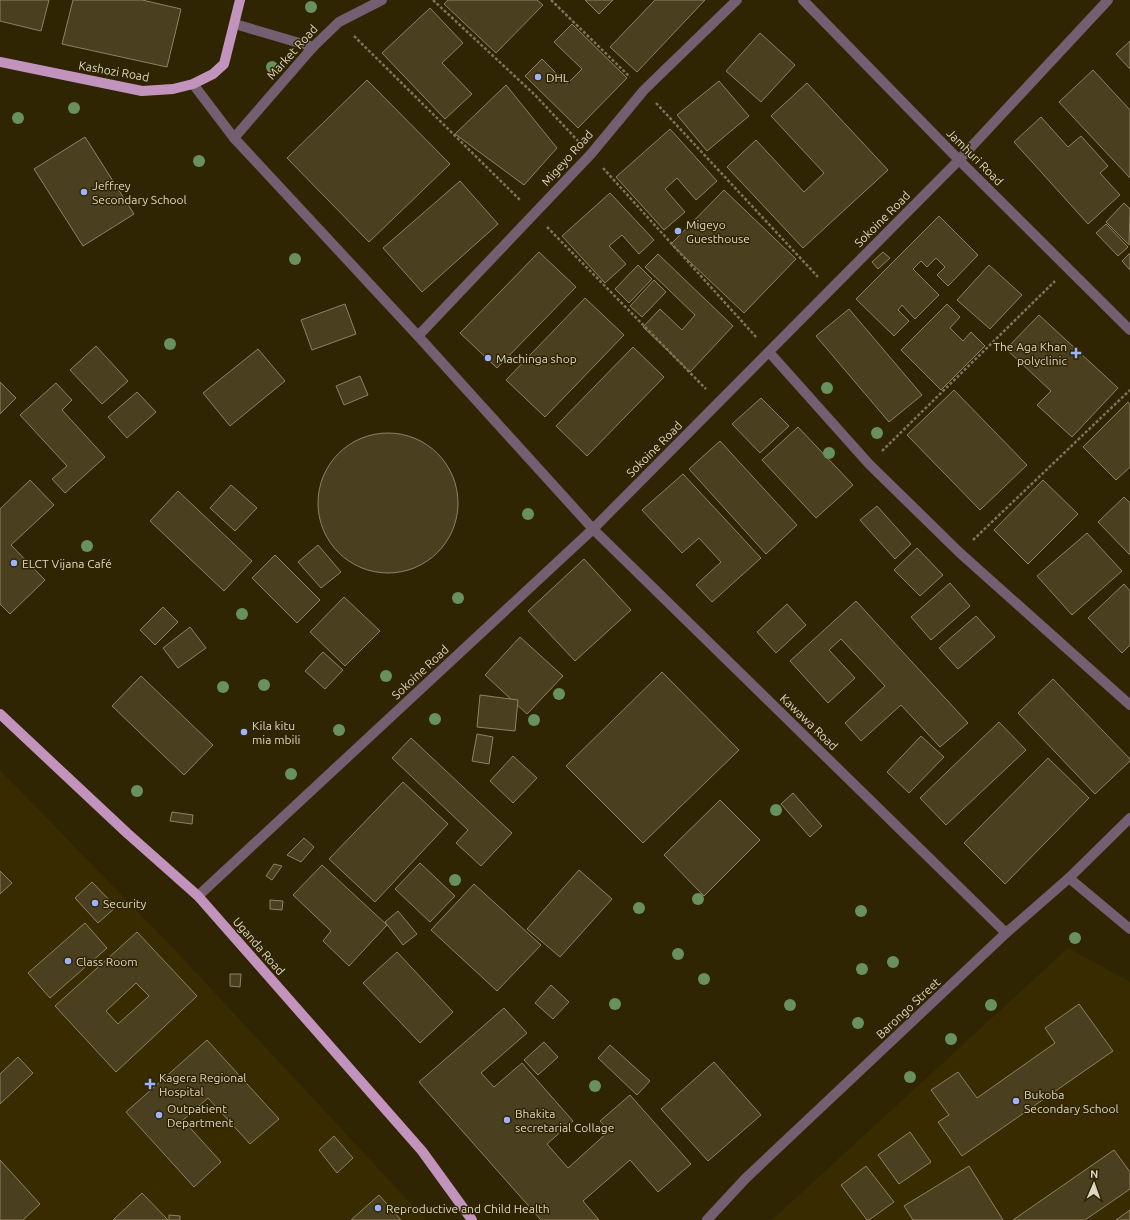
<svg xmlns="http://www.w3.org/2000/svg" width="1130" height="1220" font-family="Ubuntu,sans-serif">
  <rect width="100%" height="100%" fill="#302503"/>
  <g fill="#392b00">
    <path d="M0 770 173 948 426 1220H0Z"/>
    <path d="M1068 948 1130 982V1220H772Z"/>
  </g>
  <g fill="#4a3f1e" stroke="#8f8260" fill-rule="evenodd">
    <path d="M0 0H49L41 31 0 21Z"/>
    <path d="M73 0H142L181 9 167 67 62 44Z"/>
    <path d="M448 0H537L543 5 496 53 444 4Z"/>
    <path d="M585 0H613L599 14Z"/>
    <path d="M655 0H705L637 72 610 47Z"/>
    <path d="M430 8 463 43 442 63 472 94 445 119 382 53Z"/>
    <path d="M572 24 627 78 578 128 525 76 542 59 567 84 582 69 554 42Z"/>
    <path d="M760 33 795 65 761 102 726 71Z"/>
    <path d="M1130 41V69L1116 54Z"/>
    <path d="M1093 70 1130 110V178L1059 102Z"/>
    <path d="M367 80 450 164 369 242 287 158Z"/>
    <path d="M719 81 749 116 707 151 677 115Z"/>
    <path d="M807 83 888 170 803 248 727 167 756 140 804 192 824 173 771 116Z"/>
    <path d="M506 85 557 148 524 185 455 134Z"/>
    <path d="M1041 117 1068 147 1081 136 1108 166 1100 173 1120 195 1088 224 1014 142Z"/>
    <path d="M670 129 717 181 696 200 677 178 665 189 685 212 664 230 616 177Z"/>
    <path d="M85 137 134 214 83 246 34 169Z"/>
    <path d="M460 181 498 224 422 292 383 248Z"/>
    <path d="M724 190 796 259 744 313 671 244Z"/>
    <path d="M610 193 654 240 639 254 622 235 609 246 626 264 605 283 562 236Z"/>
    <path d="M1124 203 1130 209 1129 245 1106 222Z"/>
    <path d="M939 216 978 255 948 286 937 275 945 267 936 258 927 267 921 261 913 269 939 295 915 319 902 305 898 310 909 321 894 336 856 299Z"/>
    <path d="M1106 224 1128 247 1118 256 1096 233Z"/>
    <path d="M539 252 576 287 497 368 460 333Z"/>
    <path d="M883 252 890 258 878 269 872 262Z"/>
    <path d="M1130 253V270L1122 261Z"/>
    <path d="M658 254 733 326 690 372 643 327 660 309 682 330 695 315 645 267Z"/>
    <path d="M638 265 652 279 629 303 615 289Z"/>
    <path d="M989 265 1022 295 990 329 957 300Z"/>
    <path d="M654 280 666 292 642 317 630 306Z"/>
    <path d="M585 298 624 335 545 417 506 380Z"/>
    <path d="M345 304 356 334 312 350 301 320Z"/>
    <path d="M947 304 960 317 950 328 963 341 971 332 985 346 941 390 901 350Z"/>
    <path d="M849 309 922 395 889 422 816 336Z"/>
    <path d="M1039 315 1118 388 1072 437 1037 405 1051 391 1006 349Z"/>
    <path d="M96 346 128 381 102 404 70 370Z"/>
    <path d="M633 347 664 377 587 456 556 426Z"/>
    <path d="M258 349 285 381 230 426 203 393Z"/>
    <path d="M360 376 368 395 344 405 336 386Z"/>
    <path d="M0 382 16 398 0 414Z"/>
    <path d="M56 383 72 400 62 410 105 457 65 493 52 479 67 466 20 415Z"/>
    <path d="M954 390 1027 465 980 510 907 435Z"/>
    <path d="M137 392 156 412 127 438 108 417Z"/>
    <path d="M761 398 789 426 760 453 732 424Z"/>
    <path d="M1128 402 1130 405V467L1116 480 1083 447Z"/>
    <path d="M798 427 853 485 816 518 762 460Z"/>
    <circle cx="388" cy="503" r="70"/>
    <path d="M720 441 797 525 766 554 689 469Z"/>
    <path d="M683 474 761 558 712 602 696 585 721 562 699 538 682 553 642 510Z"/>
    <path d="M30 480 54 505 11 545 45 580 10 614 0 604V509Z"/>
    <path d="M1043 480 1078 514 1028 564 994 530Z"/>
    <path d="M231 485 257 508 235 531 210 508Z"/>
    <path d="M178 491 252 561 224 591 150 521Z"/>
    <path d="M1124 497 1130 503V555L1098 522Z"/>
    <path d="M877 506 911 544 895 559 860 520Z"/>
    <path d="M1087 533 1122 571 1072 615 1037 576Z"/>
    <path d="M318 545 341 572 321 588 298 562Z"/>
    <path d="M917 548 943 575 920 596 894 570Z"/>
    <path d="M275 555 320 600 297 623 252 578Z"/>
    <path d="M584 559 631 610 575 661 528 611Z"/>
    <path d="M950 583 970 606 931 640 911 617Z"/>
    <path d="M1124 584 1130 591V645L1122 653 1088 618Z"/>
    <path d="M344 597 380 631 345 666 310 632Z"/>
    <path d="M856 601 968 723 940 747 901 705 861 741 845 723 885 686 841 639 829 650 855 678 828 703 790 661Z"/>
    <path d="M787 604 806 625 776 653 757 632Z"/>
    <path d="M163 607 178 622 155 645 140 630Z"/>
    <path d="M976 616 995 637 958 669 939 648Z"/>
    <path d="M190 627 206 648 178 668 163 648Z"/>
    <path d="M520 637 563 676 527 714 485 675Z"/>
    <path d="M323 652 343 670 325 689 305 671Z"/>
    <path d="M662 672 739 750 643 843 566 766Z"/>
    <path d="M141 676 213 745 184 775 112 706Z"/>
    <path d="M1053 679 1130 759V761L1095 794 1018 713Z"/>
    <path d="M480 695 518 700 515 731 477 727Z"/>
    <path d="M999 722 1026 750 946 825 920 798Z"/>
    <path d="M477 734 493 737 489 764 472 761Z"/>
    <path d="M921 736 944 757 909 793 887 772Z"/>
    <path d="M411 738 512 833 481 866 456 843 468 830 392 758Z"/>
    <path d="M513 756 537 778 513 803 490 781Z"/>
    <path d="M1048 758 1089 798 1005 884 964 843Z"/>
    <path d="M403 782 448 824 375 902 329 859Z"/>
    <path d="M793 793 822 826 810 837 781 804Z"/>
    <path d="M720 800 760 840 704 896 664 855Z"/>
    <path d="M172 812 193 815 192 824 170 821Z"/>
    <path d="M304 838 314 847 301 862 287 855Z"/>
    <path d="M420 863 455 896 430 922 395 889Z"/>
    <path d="M274 864 282 866 272 880 266 876Z"/>
    <path d="M322 865 387 925 349 966 323 941 331 931 293 895Z"/>
    <path d="M579 870 612 899 560 957 527 929Z"/>
    <path d="M0 871 12 883 0 894Z"/>
    <path d="M92 882 116 907 98 923 75 898Z"/>
    <path d="M474 884 541 945 497 991 431 930Z"/>
    <path d="M270 900 283 901 282 910 270 909Z"/>
    <path d="M398 911 417 934 403 945 385 922Z"/>
    <path d="M85 923 107 948 50 998 28 973Z"/>
    <path d="M137 932 197 996 116 1072 55 1006ZM136 983 149 996 118 1024 106 1011Z"/>
    <path d="M397 952 453 1012 420 1043 363 983Z"/>
    <path d="M230 974H241L240 987 230 986Z"/>
    <path d="M551 985 569 1002 553 1019 535 1003Z"/>
    <path d="M1079 1004 1113 1051 962 1156 938 1122 949 1115 931 1090 958 1072 977 1098 1055 1043 1045 1028Z"/>
    <path d="M504 1008 527 1033 481 1073 494 1087 522 1063 573 1121 547 1144 568 1168 609 1131 600 1121 630 1095 691 1164 658 1192 630 1160 583 1201 599 1220H541L419 1082Z"/>
    <path d="M207 1040 279 1119 250 1144 208 1098 183 1120 221 1162 194 1187 126 1112Z"/>
    <path d="M544 1042 558 1057 538 1075 524 1060Z"/>
    <path d="M610 1045 650 1081 637 1095 598 1058Z"/>
    <path d="M18 1057 33 1073 0 1104V1074Z"/>
    <path d="M714 1062 761 1115 708 1161 661 1109Z"/>
    <path d="M910 1132 931 1162 899 1184 878 1155Z"/>
    <path d="M334 1136 353 1158 337 1173 319 1150Z"/>
    <path d="M1114 1150 1130 1172V1189L1085 1220H1013Z"/>
    <path d="M0 1160 40 1204 23 1220H0Z"/>
    <path d="M866 1166 894 1202 869 1220H867L841 1185Z"/>
    <path d="M969 1166 1003 1220H913L904 1206Z"/>
    <path d="M142 1193 168 1220H113Z"/>
    <path d="M379 1195 401 1220H351Z"/>
    <path d="M1130 1210V1220H1116Z"/>
    <path d="M169 1215 180 1216V1220H169Z"/>
  </g>
  <g fill="none" stroke-linecap="round" stroke-linejoin="round">
    <g stroke="#7d755a" stroke-width="2.5" stroke-dasharray="3 2" stroke-linecap="butt">
      <path d="M433 0 535 95 578 141"/>
      <path d="M551 0 630 77"/>
      <path d="M354 36 521 201"/>
      <path d="M656 103 818 277"/>
      <path d="M603 168 757 338"/>
      <path d="M547 227 706 389"/>
      <path d="M882 451 1055 281"/>
      <path d="M973 540 1130 390"/>
    </g>
    <g stroke="#745e71" stroke-width="10">
      <path d="M803 0 959 160 1130 330"/>
      <path d="M235 24 313 47"/>
      <path d="M193 84 234 138 418 336 593 529 1006 933"/>
      <path d="M234 138 313 47 339 22 382 0"/>
      <path d="M418 336 591 154 644 90 737 0"/>
      <path d="M769 352 869 464 960 553 1130 705"/>
      <path d="M1069 878 1130 929"/>
      <path d="M198 896 593 529 959 160 1108 0"/>
      <path d="M707 1220 746 1178 1006 933 1069 878 1130 818"/>
    </g>
    <g stroke="#c294bd" stroke-width="10">
      <path d="M0 62 142 91 173 89 193 84 213 74 224 64 240 0"/>
      <path d="M0 714 127 833 198 896 422 1151 472 1220"/>
    </g>
  </g>
  <g fill="#68915e">
    <circle cx="311" cy="7" r="6"/>
    <circle cx="272" cy="67" r="6"/>
    <circle cx="74" cy="108" r="6"/>
    <circle cx="18" cy="118" r="6"/>
    <circle cx="199" cy="161" r="6"/>
    <circle cx="295" cy="259" r="6"/>
    <circle cx="170" cy="344" r="6"/>
    <circle cx="827" cy="388" r="6"/>
    <circle cx="877" cy="433" r="6"/>
    <circle cx="829" cy="453" r="6"/>
    <circle cx="528" cy="514" r="6"/>
    <circle cx="87" cy="546" r="6"/>
    <circle cx="458" cy="598" r="6"/>
    <circle cx="242" cy="614" r="6"/>
    <circle cx="386" cy="676" r="6"/>
    <circle cx="264" cy="685" r="6"/>
    <circle cx="223" cy="687" r="6"/>
    <circle cx="559" cy="694" r="6"/>
    <circle cx="435" cy="719" r="6"/>
    <circle cx="534" cy="720" r="6"/>
    <circle cx="339" cy="730" r="6"/>
    <circle cx="291" cy="774" r="6"/>
    <circle cx="137" cy="791" r="6"/>
    <circle cx="776" cy="810" r="6"/>
    <circle cx="455" cy="880" r="6"/>
    <circle cx="698" cy="899" r="6"/>
    <circle cx="639" cy="908" r="6"/>
    <circle cx="861" cy="911" r="6"/>
    <circle cx="1075" cy="938" r="6"/>
    <circle cx="678" cy="954" r="6"/>
    <circle cx="893" cy="962" r="6"/>
    <circle cx="862" cy="969" r="6"/>
    <circle cx="704" cy="979" r="6"/>
    <circle cx="615" cy="1004" r="6"/>
    <circle cx="790" cy="1005" r="6"/>
    <circle cx="991" cy="1005" r="6"/>
    <circle cx="858" cy="1023" r="6"/>
    <circle cx="951" cy="1039" r="6"/>
    <circle cx="910" cy="1077" r="6"/>
    <circle cx="595" cy="1086" r="6"/>
  </g>
  <g fill="#9db4fd" stroke="#302503" stroke-width="1.5">
    <circle cx="538" cy="77" r="4"/>
    <circle cx="84" cy="192" r="4"/>
    <circle cx="678" cy="231" r="4"/>
    <path d="M1074 347h4v4h4v4h-4v4h-4v-4h-4v-4h4z"/>
    <circle cx="488" cy="358" r="4"/>
    <circle cx="14" cy="563" r="4"/>
    <circle cx="244" cy="732" r="4"/>
    <circle cx="95" cy="903" r="4"/>
    <circle cx="68" cy="961" r="4"/>
    <path d="M148 1078h4v4h4v4h-4v4h-4v-4h-4v-4h4z"/>
    <circle cx="1016" cy="1101" r="4"/>
    <circle cx="159" cy="1115" r="4"/>
    <circle cx="507" cy="1120" r="4"/>
    <circle cx="378" cy="1208" r="4"/>
  </g>
  <g text-anchor="middle" dominant-baseline="central" stroke-width="3" stroke-linejoin="round" paint-order="stroke">
    <g font-size="12" fill="#ddd7c5" stroke="#302503">
      <text transform="translate(292 52) rotate(-48)">Market Road</text>
      <text transform="translate(114 71) rotate(10)">Kashozi Road</text>
      <text transform="translate(975 157) rotate(45)">Jamhuri Road</text>
      <text transform="translate(567 158) rotate(-48)">Migeyo Road</text>
      <text transform="translate(882 219) rotate(-45)">Sokoine Road</text>
      <text transform="translate(654 449) rotate(-45)">Sokoine Road</text>
      <text transform="translate(420 672) rotate(-43)">Sokoine Road</text>
      <text transform="translate(809 722) rotate(44)">Kawawa Road</text>
      <text transform="translate(259 946) rotate(49)">Uganda Road</text>
      <text transform="translate(908 1008) rotate(-43)">Barongo Street</text>
    </g>
    <g font-size="12" fill="#ddd7c5" stroke="#302503" text-anchor="start">
      <text x="546" y="77">DHL</text>
      <text x="92" y="185">Jeffrey<tspan x="92" dy="14">Secondary School</tspan></text>
      <text x="686" y="224">Migeyo<tspan x="686" dy="14">Guesthouse</tspan></text>
      <text x="1067" y="346" text-anchor="end">The Aga Khan<tspan x="1067" dy="14">polyclinic</tspan></text>
      <text x="496" y="358">Machinga shop</text>
      <text x="22" y="563">ELCT Vijana Café</text>
      <text x="252" y="725">Kila kitu<tspan x="252" dy="14">mia mbili</tspan></text>
      <text x="103" y="903">Security</text>
      <text x="76" y="961">Class Room</text>
      <text x="159" y="1077">Kagera Regional<tspan x="159" dy="14">Hospital</tspan></text>
      <text x="1024" y="1094">Bukoba<tspan x="1024" dy="14">Secondary School</tspan></text>
      <text x="167" y="1108">Outpatient<tspan x="167" dy="14">Department</tspan></text>
      <text x="515" y="1113">Bhakita<tspan x="515" dy="14">secretarial Collage</tspan></text>
      <text x="386" y="1208">Reproductive and Child Health</text>
    </g>
  </g>
  <g transform="translate(1094 1184) rotate(2)" stroke="#302503" stroke-width="3" paint-order="stroke">
  <path d="M0-3L7 15L0 10L-7 15Z" fill="#ddd7c5"/>
  <text y="-6" font-size="11" font-weight="bold" text-anchor="middle" fill="#ddd7c5">N</text>
  </g>
</svg>
